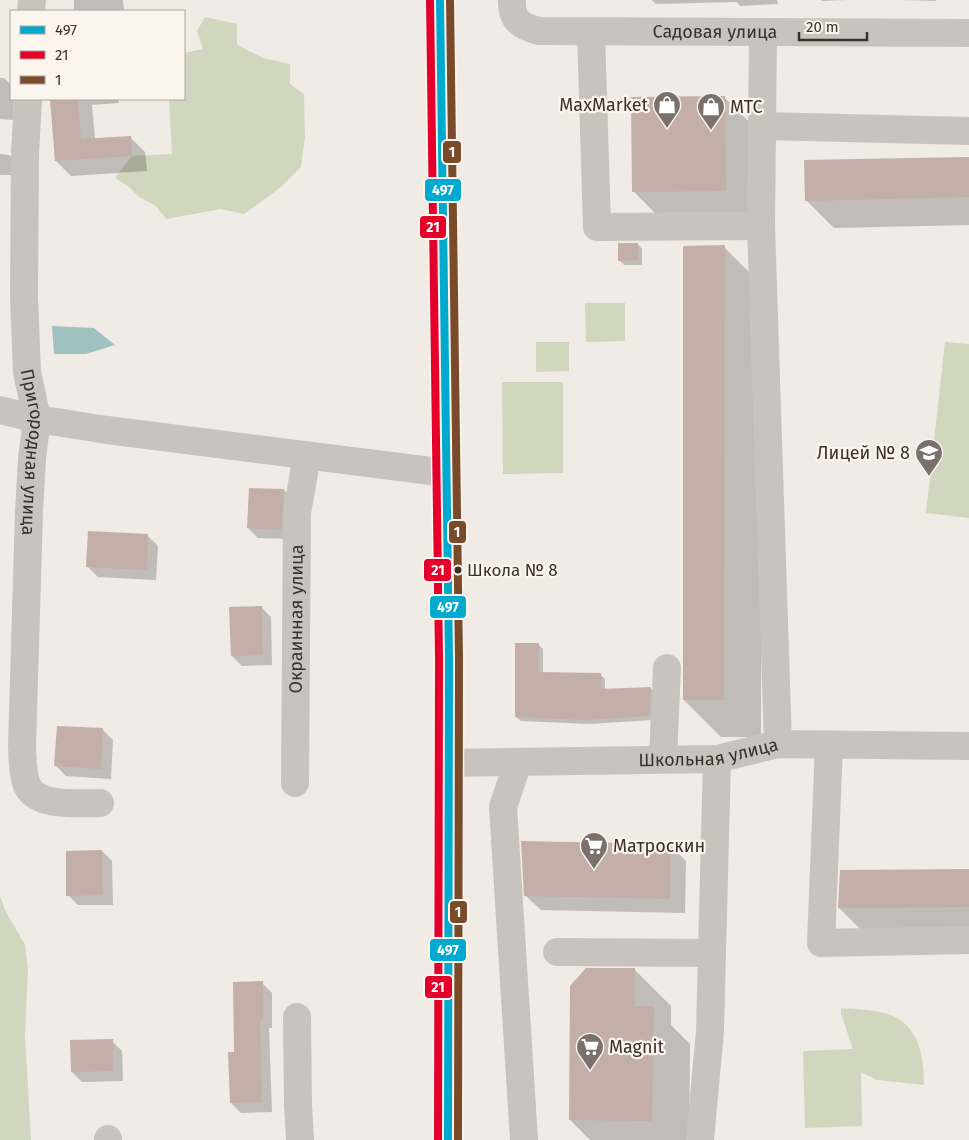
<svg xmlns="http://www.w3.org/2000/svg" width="969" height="1140" font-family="'Fira Sans',sans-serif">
  <rect width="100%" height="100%" fill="#f0ebe5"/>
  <g fill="#d1d6bf">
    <path d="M205 17 237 24V45L263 58 290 64V84L304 94 305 137 301 167 281 187 244 214 221 209 166 219 156 206 139 197 128 186 115 178 132 156 172 154 169 99H184V53L203 49 197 31Z"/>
    <path d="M585 303H625V341L586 342Z"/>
    <path d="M536 342H569V371L536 372Z"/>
    <path d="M945 342 969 344V518L926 513Z"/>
    <path d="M502 382H563V473L503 474Z"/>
    <path d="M0 896 5 910 25 945 28 969 25 1035 31 1140H0Z"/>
    <path d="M841 1008C855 1009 882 1010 895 1017 920 1030 924 1059 924 1085L877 1080 861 1072 862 1126 805 1128 803 1051 853 1049 841 1014Z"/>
  </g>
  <path fill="#a1c2c1" d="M52 326 94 328 115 345 86 354H54Z"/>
  <g fill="#0003">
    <path d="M74 0H123L124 11H74Z"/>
    <path d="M652 0H777L778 4 740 6 737 2 656 4Z"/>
    <path d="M821 0H847L822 1Z"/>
    <path d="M900 0H936V1Z"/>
    <path d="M0 78H4L11 85V99H14L13 120 0 119Z"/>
    <path d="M724 97 772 144 773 238 681 239 633 191Z"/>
    <path d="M52 99H118L119 103 92 105 95 139 130 137 145 152 147 171 71 176 56 161Z"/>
    <path d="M0 154 9 155 14 159 13 175H0Z"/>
    <path d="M969 158V225L834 228 806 200Z"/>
    <path d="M638 244 642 249V265H624L619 260Z"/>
    <path d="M724 247 761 284V737H721L684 700Z"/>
    <path d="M284 490 294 500 291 539 258 538 248 528Z"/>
    <path d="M148 536 158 546 156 580 98 577 88 567Z"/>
    <path d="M261 607 271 617 272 665 242 666 232 656Z"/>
    <path d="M538 644 543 649V673L601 675 605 679V690L650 688 655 693 653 720 589 724 521 721 516 717Z"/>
    <path d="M103 730 113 740 111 779 66 776 56 766Z"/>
    <path d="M671 846 686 861 685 913 541 910 525 895Z"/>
    <path d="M102 851 112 861 113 905H78L68 895Z"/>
    <path d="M969 870V935L867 936 839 908Z"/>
    <path d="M634 969 671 1006V1025L690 1044 689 1140H590L570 1120Z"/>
    <path d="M262 983 272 993V1028H269L272 1112 241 1113 231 1103 235 1053Z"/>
    <path d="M112 1041 122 1051 123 1081 82 1082 72 1072Z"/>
  </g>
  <g fill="#c3afa7">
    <path d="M725 96 726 191 632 192 631 97Z"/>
    <path d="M50 99H78L81 139 131 136 132 156 55 161Z"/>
    <path d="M969 157V197L805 201 804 160Z"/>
    <path d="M618 243H638V260L618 261Z"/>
    <path d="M725 245 724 700H683V246Z"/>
    <path d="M249 488 284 489 281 530 247 528Z"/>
    <path d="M88 531 148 534 147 570 86 567Z"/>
    <path d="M262 606 263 655 231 656 229 607Z"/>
    <path d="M515 643H539L538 672 601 673V689L651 687 649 716 584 720 515 717Z"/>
    <path d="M57 726 103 728 101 769 54 766Z"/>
    <path d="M521 841 671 844 670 899 524 896Z"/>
    <path d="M102 850 103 895 66 896V851Z"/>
    <path d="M969 869V907L838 908 840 870Z"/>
    <path d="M586 968H635L634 1006H654L652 1121 569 1120 570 986Z"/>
    <path d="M263 981V1019H260L262 1102 230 1103 228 1052H234L233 982Z"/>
    <path d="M113 1039V1071L71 1072 70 1040Z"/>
  </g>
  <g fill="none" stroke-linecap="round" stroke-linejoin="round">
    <g stroke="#c9c3be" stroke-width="28">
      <path id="s1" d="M512 0C511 21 521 26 539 31L969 33"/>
      <path d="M31 11 32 0"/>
      <path d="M591 32 597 227 761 226"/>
      <path d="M763 33 761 226 778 744"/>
      <path id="s2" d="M28 99 25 154 24 297 27 372 37 419 32 458 29 512 22 746C23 759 22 778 29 789 42 807 80 803 100 803"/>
      <path d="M762 126 969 131"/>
      <path d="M0 410 37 419 107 430 447 473"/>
      <path d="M829 745 821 943 969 940"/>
      <path d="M663 759 667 668"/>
      <path d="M518 762 503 807 524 1140"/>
      <path id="s3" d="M447 763 717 759 778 744 969 746"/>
      <path id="s4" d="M295 783 297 513 307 456"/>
      <path d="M557 952 712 953"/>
      <path d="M297 1017 298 1105 300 1140"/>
      <path d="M108 1140V1139"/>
      <path d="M700 1140 710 1031 717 759"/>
    </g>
    <path stroke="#b8b1ad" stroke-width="28" d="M440 0 449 659 448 1140"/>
    <defs>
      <path id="bus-1" d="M440 0 449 659 448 1140"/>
      <path id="bus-2" d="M430 0 439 659 438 1140"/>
      <path id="bus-3" d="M450 0 459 659 458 1140"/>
    </defs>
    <use href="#bus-1" stroke="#fbf5ee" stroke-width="11"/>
    <use href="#bus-2" stroke="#fbf5ee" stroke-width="11"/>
    <use href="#bus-3" stroke="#fbf5ee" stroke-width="11"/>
    <use href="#bus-1" stroke="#00a9ce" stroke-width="8"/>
    <use href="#bus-2" stroke="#e4002b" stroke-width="8"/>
    <use href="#bus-3" stroke="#7a4b2a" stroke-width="8"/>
  </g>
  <defs>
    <symbol id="shop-pin" viewBox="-11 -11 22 30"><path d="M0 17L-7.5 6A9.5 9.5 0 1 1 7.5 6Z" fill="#7a716c" stroke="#fbf5ee"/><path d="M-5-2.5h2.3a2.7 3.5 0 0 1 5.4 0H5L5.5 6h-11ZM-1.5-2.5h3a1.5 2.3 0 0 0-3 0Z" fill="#fff"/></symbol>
    <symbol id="school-pin" viewBox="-11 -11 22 30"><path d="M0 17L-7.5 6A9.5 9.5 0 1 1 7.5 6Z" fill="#7a716c" stroke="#fbf5ee"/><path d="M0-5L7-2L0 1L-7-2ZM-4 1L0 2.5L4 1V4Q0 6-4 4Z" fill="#fff"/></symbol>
    <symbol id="supermarket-pin" viewBox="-11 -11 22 30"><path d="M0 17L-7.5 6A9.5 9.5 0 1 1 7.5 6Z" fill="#7a716c" stroke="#fbf5ee"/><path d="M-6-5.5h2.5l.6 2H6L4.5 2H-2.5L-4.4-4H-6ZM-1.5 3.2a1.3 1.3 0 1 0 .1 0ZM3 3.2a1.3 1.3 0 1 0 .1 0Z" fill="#fff"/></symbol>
  </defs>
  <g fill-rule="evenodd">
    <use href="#shop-pin" x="651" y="89" width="32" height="43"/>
    <use href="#shop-pin" x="695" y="91" width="32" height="43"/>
    <use href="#school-pin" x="913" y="437" width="32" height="43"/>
    <use href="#supermarket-pin" x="578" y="830" width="32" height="43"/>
    <use href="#supermarket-pin" x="574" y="1031" width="32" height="43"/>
  </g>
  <circle fill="#3b302b" stroke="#fbf5ee" stroke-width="2" cx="458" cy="570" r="4.5"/>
  <g text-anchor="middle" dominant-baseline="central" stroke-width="4.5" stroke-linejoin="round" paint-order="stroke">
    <g font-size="17" fill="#3b302b" stroke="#fbf5ee" text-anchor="start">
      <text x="467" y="570">Школа № 8</text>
    </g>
    <g font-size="18" fill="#3b302b" stroke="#fbf5ee">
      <text stroke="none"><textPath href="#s1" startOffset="222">Садовая улица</textPath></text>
      <text stroke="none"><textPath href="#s2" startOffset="354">Пригородная улица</textPath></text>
      <text stroke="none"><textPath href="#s4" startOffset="164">Окраинная улица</textPath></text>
      <text stroke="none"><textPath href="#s3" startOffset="262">Школьная улица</textPath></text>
    </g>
    <g font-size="18" fill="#3b302b" stroke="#fbf5ee" text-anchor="start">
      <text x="648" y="105" text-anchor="end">MaxMarket</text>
      <text x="730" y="107">МТС</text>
      <text x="910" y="453" text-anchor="end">Лицей № 8</text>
      <text x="613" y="846">Матроскин</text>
      <text x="609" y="1047">Magnit</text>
    </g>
  </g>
  <g stroke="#fbf5ee" stroke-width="2">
    <rect x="442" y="140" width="20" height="24" rx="5" fill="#7a4b2a"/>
    <rect x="424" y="178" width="38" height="24" rx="5" fill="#00a9ce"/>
    <rect x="419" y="215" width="28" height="24" rx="5" fill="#e4002b"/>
    <rect x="448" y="520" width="19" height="24" rx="5" fill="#7a4b2a"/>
    <rect x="423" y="558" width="29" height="24" rx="5" fill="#e4002b"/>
    <rect x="429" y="595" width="38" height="24" rx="5" fill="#00a9ce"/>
    <rect x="449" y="900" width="19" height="24" rx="5" fill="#7a4b2a"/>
    <rect x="429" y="938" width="38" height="24" rx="5" fill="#00a9ce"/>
    <rect x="424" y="975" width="29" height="24" rx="5" fill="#e4002b"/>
  </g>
  <g font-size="14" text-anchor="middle" font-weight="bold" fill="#fff">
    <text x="452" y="157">1</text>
    <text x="443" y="195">497</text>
    <text x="433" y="232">21</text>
    <text x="457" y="537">1</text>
    <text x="438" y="575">21</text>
    <text x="448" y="612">497</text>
    <text x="458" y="917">1</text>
    <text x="448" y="955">497</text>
    <text x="438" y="992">21</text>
  </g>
  <rect x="10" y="10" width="175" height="90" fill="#fbf5ee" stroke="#aea6a0"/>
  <rect x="20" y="26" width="25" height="8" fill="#00a9ce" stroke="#aea6a0"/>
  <text x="55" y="35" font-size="15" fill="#3b302b">497</text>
  <rect x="20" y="51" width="25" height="8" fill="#e4002b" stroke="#aea6a0"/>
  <text x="55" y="60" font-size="15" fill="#3b302b">21</text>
  <rect x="20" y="76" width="25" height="8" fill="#7a4b2a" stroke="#aea6a0"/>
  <text x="55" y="85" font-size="15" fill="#3b302b">1</text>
  <path d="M799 32v8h68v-8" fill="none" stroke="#3b302b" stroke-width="2.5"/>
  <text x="806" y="32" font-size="15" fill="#3b302b" stroke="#fbf5ee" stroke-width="4" paint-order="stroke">20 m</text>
</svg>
